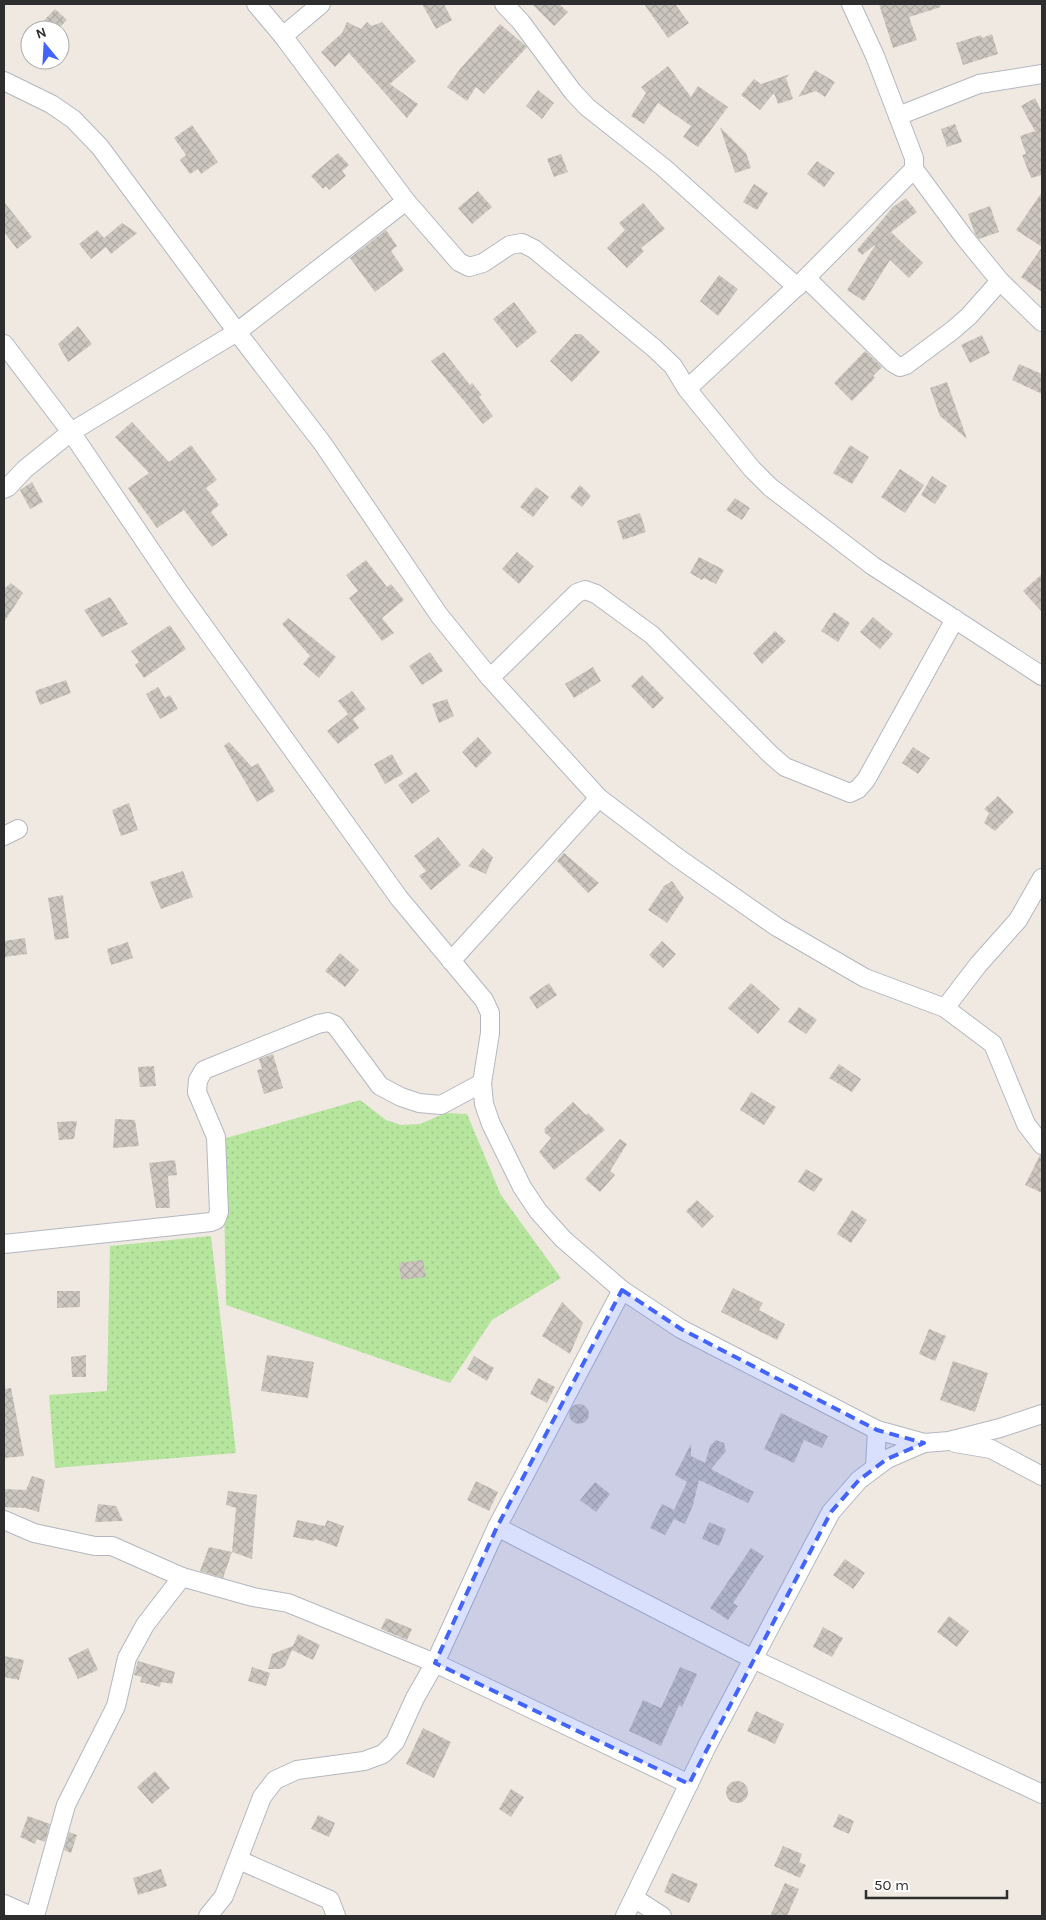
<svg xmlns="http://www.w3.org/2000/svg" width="1046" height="1920" font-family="Karla,sans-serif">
  <defs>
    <pattern id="grass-dots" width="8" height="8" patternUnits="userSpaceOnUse" patternTransform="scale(1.25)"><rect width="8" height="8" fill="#b6e59e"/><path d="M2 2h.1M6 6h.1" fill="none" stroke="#9dc588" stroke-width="1.8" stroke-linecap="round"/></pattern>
    <pattern id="building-cross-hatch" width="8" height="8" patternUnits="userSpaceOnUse" patternTransform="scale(1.25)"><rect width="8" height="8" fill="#cbc7bf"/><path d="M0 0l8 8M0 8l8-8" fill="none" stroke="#afaba4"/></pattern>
  </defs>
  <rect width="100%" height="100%" fill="#efe9e1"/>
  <g fill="url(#grass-dots)">
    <path d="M360 1100 386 1120 401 1125 420 1124 446 1113 467 1114 501 1195 561 1278 492 1320 450 1383 226 1305 223 1139Z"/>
    <path d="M211 1236 236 1453 55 1468 49 1395 107 1391 110 1246Z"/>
  </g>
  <g fill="url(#building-cross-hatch)">
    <path d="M422 4H444L452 20 436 29Z"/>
    <path d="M532 4H559L568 12 554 26Z"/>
    <path d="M644 4H675L689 23 668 38Z"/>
    <path d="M879 4H940L941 7 909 17 917 40 893 48Z"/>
    <path d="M55 9 67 20 57 30H35Z"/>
    <path d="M347 22 361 29 367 22 372 26 382 22 416 61 390 84 418 104 407 118 349 53 335 67 321 52 342 33Z"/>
    <path d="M500 24 527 47 484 94 476 87 467 101 447 87 460 69Z"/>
    <path d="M992 34 998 54 963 65 956 43 981 35 982 38Z"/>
    <path d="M668 66 691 97 698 86 728 107 698 147 683 137 691 126 658 103 644 124 631 116 646 93 641 87Z"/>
    <path d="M815 70 835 82 825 97 816 91 798 97Z"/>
    <path d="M790 74 786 78 793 99 778 104 774 93 760 110 741 95 754 79 761 84Z"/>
    <path d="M538 90 554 103 542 119 526 106Z"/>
    <path d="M1035 98 1042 112V175L1031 178 1022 155 1026 154 1020 136 1035 131 1021 106Z"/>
    <path d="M955 124 962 142 947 147 941 129Z"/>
    <path d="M192 125 218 162 201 174 198 169 190 174 180 160 186 155 174 138Z"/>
    <path d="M720 127 746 153 751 168 735 173Z"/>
    <path d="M338 153 349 165 342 171 346 176 329 190 326 186 323 189 311 176Z"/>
    <path d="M561 154 568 172 554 177 547 159Z"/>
    <path d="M817 161 835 173 824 187 807 174Z"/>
    <path d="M754 184 768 193 757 210 743 202Z"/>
    <path d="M478 191 492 207 472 224 458 208Z"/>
    <path d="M1042 192V292L1021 277 1042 247 1016 230Z"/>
    <path d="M906 198 917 212 891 232 923 263 909 278 890 260 864 301 847 290 876 244 862 255 857 250 893 207Z"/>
    <path d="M4 202 32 237 17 249 4 232Z"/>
    <path d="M643 203 665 229 641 248 644 251 627 268 607 248 625 230 619 223Z"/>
    <path d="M990 206 999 232 979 239 975 234 968 214Z"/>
    <path d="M122 223 137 233 111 254 106 247 91 259 79 244 97 230 104 238Z"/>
    <path d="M386 230 397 246 391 251 404 270 375 292 350 258Z"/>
    <path d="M719 275 738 289 718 316 700 301Z"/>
    <path d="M514 302 537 332 517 348 493 319Z"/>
    <path d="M78 326 92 344 68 362 58 344Z"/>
    <path d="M575 334H581L600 352 572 382 550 361Z"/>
    <path d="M982 335 990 353 970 363 961 345Z"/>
    <path d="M865 351 882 367 873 376 875 378 852 401 834 383Z"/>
    <path d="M444 352 470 385 472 383 482 395 479 397 493 416 483 424 431 361Z"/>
    <path d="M1019 364 1042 374V394L1012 380Z"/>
    <path d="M947 382 967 439 940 416 930 388Z"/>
    <path d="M132 422 169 462 191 445 217 480 206 488 219 505 211 512 228 535 212 547 184 510 157 528 128 488 149 473 115 437Z"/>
    <path d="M850 445 869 457 852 484 833 473Z"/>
    <path d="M900 469 924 485 905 513 881 497Z"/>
    <path d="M932 476 947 486 935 504 921 495Z"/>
    <path d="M32 482 43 502 30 509 20 490Z"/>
    <path d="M580 485 591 496 582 507 570 497Z"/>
    <path d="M536 487 549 497 533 517 520 507Z"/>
    <path d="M735 498 750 508 742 520 726 510Z"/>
    <path d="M640 513 646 532 623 540 617 521Z"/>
    <path d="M517 552 534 566 519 584 502 569Z"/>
    <path d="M699 557 724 570 716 584 704 578 702 580 690 573Z"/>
    <path d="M366 560 387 587 391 584 404 600 382 618 394 633 382 641 349 598 358 591 346 575Z"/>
    <path d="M1042 574V612L1023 591Z"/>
    <path d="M11 583 23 593 4 622V589Z"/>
    <path d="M110 597 128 624 102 637 84 610Z"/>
    <path d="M834 612 850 623 838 642 821 631Z"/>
    <path d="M873 617 893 634 880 649 860 632Z"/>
    <path d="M288 618 336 657 319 678 303 664 310 656 282 624Z"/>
    <path d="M170 625 186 649 144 678 135 665 139 662 131 651Z"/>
    <path d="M775 631 786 641 762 664 753 653Z"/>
    <path d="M430 652 443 671 422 685 409 666Z"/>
    <path d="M593 667 601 681 574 698 565 684Z"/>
    <path d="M642 675 664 698 653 709 631 686Z"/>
    <path d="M66 680 71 693 40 705 35 691Z"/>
    <path d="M158 687 165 698 170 695 178 709 160 719 146 694Z"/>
    <path d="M352 691 366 709 353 719 359 728 338 744 327 731 348 714 338 701Z"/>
    <path d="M447 699 454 716 439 723 432 704Z"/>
    <path d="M478 737 492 753 476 768 462 752Z"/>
    <path d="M229 742 252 767 258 763 275 791 257 802 224 746Z"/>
    <path d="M913 747 930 758 918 774 902 763Z"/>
    <path d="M392 754 403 774 385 784 374 764Z"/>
    <path d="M416 772 430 791 412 804 398 785Z"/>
    <path d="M998 796 1014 812 995 831 984 823 989 813 984 809Z"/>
    <path d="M129 803 138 830 121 836 112 810Z"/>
    <path d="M438 837 461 865 431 890 419 876 426 871 414 856Z"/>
    <path d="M483 848 493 857 486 874 468 866Z"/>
    <path d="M564 853 599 883 588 893 557 861Z"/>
    <path d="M183 871 193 897 161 909 150 882Z"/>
    <path d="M672 881 684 898 667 923 648 910 664 886Z"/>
    <path d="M63 895 69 938 55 940 48 898Z"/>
    <path d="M25 938 27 954 4 957V941Z"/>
    <path d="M662 941 676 954 663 968 649 955Z"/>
    <path d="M128 942 133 958 111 965 107 949Z"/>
    <path d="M340 953 359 970 345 987 325 971Z"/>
    <path d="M549 983 557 995 537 1009 529 997Z"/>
    <path d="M751 983 780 1009 758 1034 728 1008Z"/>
    <path d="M799 1007 817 1020 806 1034 788 1022Z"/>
    <path d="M273 1054 283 1088 264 1094 257 1070 262 1069 259 1059Z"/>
    <path d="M839 1064 861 1079 852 1092 829 1078Z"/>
    <path d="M154 1066 156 1086 140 1087 138 1067Z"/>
    <path d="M751 1092 776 1107 764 1125 740 1110Z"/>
    <path d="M573 1102 586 1115 588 1113 605 1130 554 1170 539 1152 551 1138 544 1132 545 1130 544 1129Z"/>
    <path d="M115 1119 135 1120 139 1146 113 1148Z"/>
    <path d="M77 1121 74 1139 59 1140 57 1122Z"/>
    <path d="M620 1139 627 1144 610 1171 615 1175 600 1192 585 1179Z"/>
    <path d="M1040 1155H1042V1193L1025 1185Z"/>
    <path d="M175 1160 177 1175 168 1176 170 1208H156L149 1163Z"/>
    <path d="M806 1169 823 1179 814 1192 798 1182Z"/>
    <path d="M697 1200 714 1216 702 1228 686 1211Z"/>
    <path d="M852 1210 867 1220 851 1243 837 1234Z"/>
    <path d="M423 1260 426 1277 401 1280 399 1263Z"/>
    <path d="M733 1288 763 1303 759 1310 785 1324 777 1340 721 1312Z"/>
    <path d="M57 1291H80V1307L57 1308Z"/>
    <path d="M562 1302 583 1323 570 1354 542 1336Z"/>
    <path d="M929 1329 946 1336 935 1361 919 1354Z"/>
    <path d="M86 1355V1377H72L71 1357Z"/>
    <path d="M267 1355 314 1362 308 1398 261 1391Z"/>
    <path d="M474 1356 494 1368 487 1381 467 1369Z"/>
    <path d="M953 1361 988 1373 975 1412 940 1400Z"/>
    <path d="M538 1378 555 1387 547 1403 530 1394Z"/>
    <path d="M11 1388 24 1456 4 1458V1389Z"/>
    <circle cx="579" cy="1414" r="10"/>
    <path d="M781 1413 828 1436 822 1448 804 1440 794 1463 764 1449Z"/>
    <path d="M716 1440 724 1443 726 1451 711 1469 754 1492 748 1503 699 1480 693 1505 685 1524 674 1519 665 1535 650 1528 662 1504 674 1510 687 1482 675 1475 691 1444V1456L705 1463 710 1446Z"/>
    <path d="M32 1476 45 1480 39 1512 25 1508 4 1507V1489L26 1490Z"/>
    <path d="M476 1481 498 1492 489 1511 467 1500Z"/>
    <path d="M595 1482 610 1494 596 1512 580 1500Z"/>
    <path d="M228 1491 257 1495 252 1559 232 1552 236 1508 226 1505Z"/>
    <path d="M98 1504 116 1506 123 1521 95 1522Z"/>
    <path d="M297 1520 325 1526 327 1520 344 1526 337 1547 315 1539 314 1541 293 1537Z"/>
    <path d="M709 1522 726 1529 719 1546 702 1539Z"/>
    <path d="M209 1547 232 1552 223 1578 200 1571Z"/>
    <path d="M751 1548 764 1556 733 1603 738 1606 728 1620 710 1608Z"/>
    <path d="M845 1559 865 1573 853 1589 833 1575Z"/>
    <path d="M949 1616 969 1631 957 1647 937 1632Z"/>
    <path d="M386 1618 412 1629 407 1640 381 1629Z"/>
    <path d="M823 1627 843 1638 832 1657 813 1647Z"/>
    <path d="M298 1634 320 1645 313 1660 292 1650 285 1666 280 1669H268L272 1654 293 1646Z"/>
    <path d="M88 1648 98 1670 78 1679 68 1658Z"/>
    <path d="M4 1656 24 1660 19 1680 4 1677Z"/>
    <path d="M138 1661 175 1672 172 1684 161 1682 160 1687 140 1682 142 1677 134 1675Z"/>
    <path d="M252 1667 270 1673 266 1686 248 1681Z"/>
    <path d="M680 1667 697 1674 682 1707 679 1705 661 1746 629 1731 643 1700 661 1708Z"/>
    <path d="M756 1711 784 1724 775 1744 747 1731Z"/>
    <path d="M423 1728 451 1742 434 1778 406 1764Z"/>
    <path d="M155 1771 170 1788 152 1804 137 1787Z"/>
    <circle cx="737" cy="1792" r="11"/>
    <path d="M511 1789 524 1797 511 1817 499 1809Z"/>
    <path d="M839 1814 854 1821 849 1834 833 1827Z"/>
    <path d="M318 1815 335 1823 329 1837 311 1829Z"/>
    <path d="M28 1816 50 1824 45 1842 37 1839 35 1844 20 1837Z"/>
    <path d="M69 1832 77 1835 71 1853 64 1850Z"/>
    <path d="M783 1846 802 1854 799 1862 806 1865 800 1878 774 1866Z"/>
    <path d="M161 1869 167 1886 138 1895 133 1878Z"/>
    <path d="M672 1873 698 1884 689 1903 664 1892Z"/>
    <path d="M785 1883 799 1889 787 1916H770Z"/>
  </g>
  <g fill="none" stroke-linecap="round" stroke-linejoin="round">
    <defs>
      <g id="minor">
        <path d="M256 4 283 36 406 201 459 262 469 267 483 263 510 245 522 243 534 249 654 348 673 366 687 389 752 469 770 487 873 566 1042 676"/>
        <path d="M504 4 521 22 573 92 587 107 663 167 797 287"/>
        <path d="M851 4 875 56 914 158V169L964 237 1000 281 1042 322"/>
        <path d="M283 36 321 4"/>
        <path d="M4 81 51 104 73 119 100 147 237 332 323 444 439 615 490 678 599 798 678 858 777 927 865 978 945 1008 993 1044 1026 1124 1042 1145"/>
        <path d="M898 116 979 84 1042 74"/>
        <path d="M806 278 893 363 900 367 906 365 953 330 969 316 1000 281"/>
        <path d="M4 344 71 432 177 589 399 898 484 1000 490 1013V1033L482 1083 484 1104 491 1124 522 1187 538 1211 563 1239 622 1290 681 1329 877 1430 924 1443"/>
        <path d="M687 389 806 278 914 169"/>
        <path d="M4 489 8 487 25 469 71 432 237 332 406 201"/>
        <path d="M490 678 577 593 585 590 596 594 652 635 771 755 785 767 850 793 858 789 866 780 955 619"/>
        <path d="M4 836 18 829"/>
        <path d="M451 961 599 798"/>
        <path d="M945 1008 978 965 1018 920 1042 878"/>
        <path d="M4 1244 211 1222 216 1220 219 1212 216 1137 197 1092 198 1080 204 1070 318 1024 328 1022 335 1025 380 1086 401 1097 419 1103 441 1105 482 1083"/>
        <path d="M955 1443 991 1449 1042 1476"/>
        <path d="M875 1467 877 1430"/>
        <path d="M4 1520 34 1533 95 1546H112L182 1577 253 1597 288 1603 435 1663 689 1784"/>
        <path d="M497 1527 753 1659 1042 1794"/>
        <path d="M239 1860 330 1900 336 1916"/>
        <path d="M634 1898 662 1916"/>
        <path d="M4 1904 31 1916"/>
        <path d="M35 1916 66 1805 116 1706 127 1658 145 1625 182 1577"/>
        <path d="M208 1916 224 1896 262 1797 275 1780 297 1770 364 1761 383 1754 395 1742 415 1698 435 1663 497 1527 622 1290"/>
        <path d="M625 1916 707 1746 831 1512 859 1480 887 1459 924 1443 949 1441 1000 1428 1042 1414"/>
      </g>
    </defs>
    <use href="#minor" stroke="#b4b7c1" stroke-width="20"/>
    <use href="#minor" stroke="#fff" stroke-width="18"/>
  </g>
  <path fill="#4264fb" fill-opacity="0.2" stroke="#4264fb" stroke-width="4" stroke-dasharray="10 6" stroke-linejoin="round" d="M622 1290 681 1329 877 1430 924 1443 887 1459 859 1480 831 1512 689 1784 435 1663 497 1527Z"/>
  <rect width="1046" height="1920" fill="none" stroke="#2e2e2e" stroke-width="10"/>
  <g transform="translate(45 45) rotate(342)"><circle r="24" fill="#ffffff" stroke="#ababab"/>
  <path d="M0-4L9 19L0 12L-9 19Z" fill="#4264fb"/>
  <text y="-8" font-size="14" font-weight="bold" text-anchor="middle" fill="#2e2e2e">N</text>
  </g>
  <path d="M866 1890v8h141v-8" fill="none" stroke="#2e2e2e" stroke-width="2.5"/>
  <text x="874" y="1890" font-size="15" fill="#2e2e2e" stroke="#ffffff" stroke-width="4" paint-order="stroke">50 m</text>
</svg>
